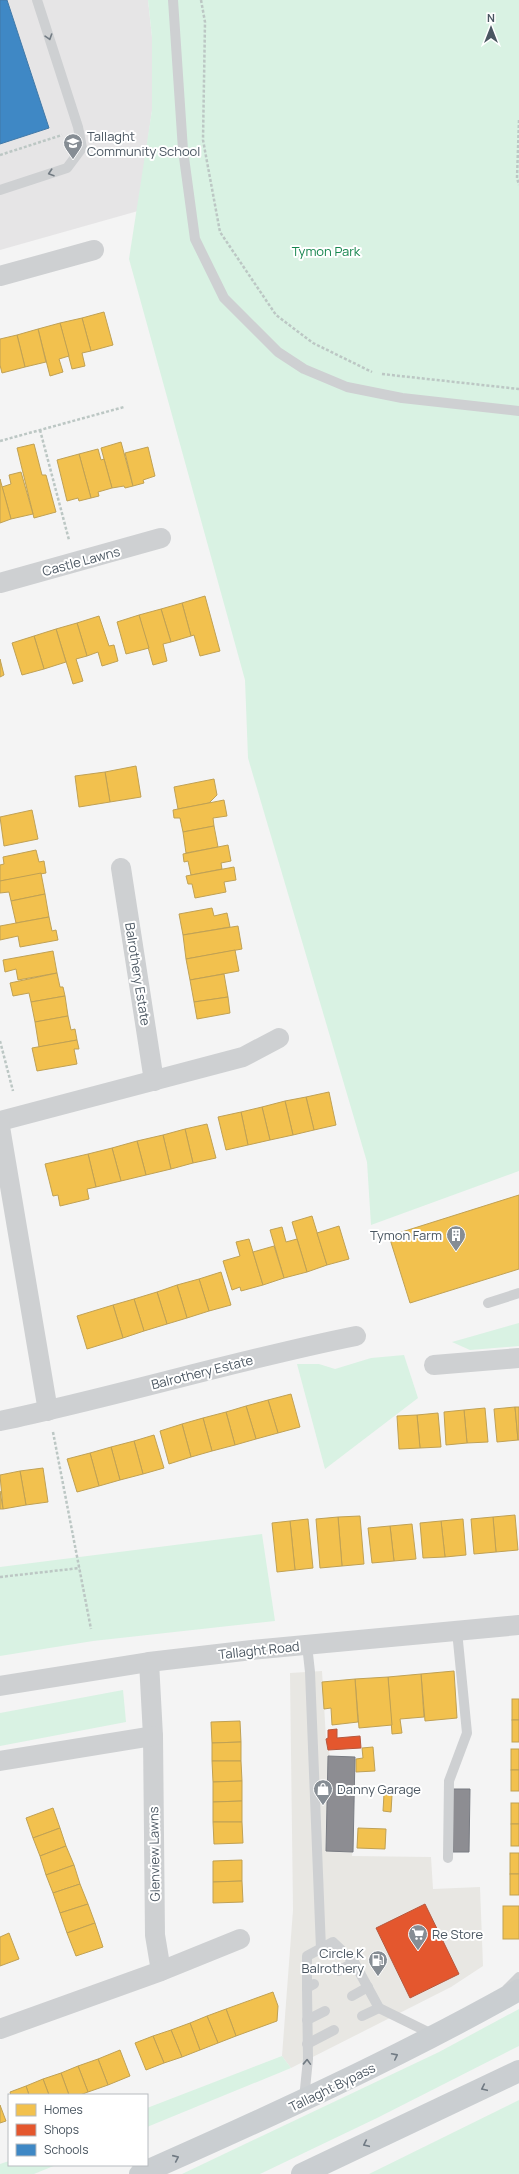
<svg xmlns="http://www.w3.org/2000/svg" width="519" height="2174" font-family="Manrope,sans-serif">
  <rect width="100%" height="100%" fill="#f4f4f4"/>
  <path fill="#e8e7e3" d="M322 1671 326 1739 330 1756 355 1757 352 1856 431 1857 433 1889 480 1887 483 1966 451 1987 291 2068 282 2056 293 1910 290 1673Z"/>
  <path fill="#e6e5e6" d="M0 0H148L152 37V110L138 211 0 250Z"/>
  <g fill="#d9f2e3">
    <path d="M148 0H519V1171L371 1225 367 1162 248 758 245 680 129 259 152 110V37Z"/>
    <path d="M519 1323V1346L470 1350 452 1342Z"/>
    <path d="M404 1355 418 1398 325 1469 297 1364H319L335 1369 371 1358Z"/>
    <path d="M262 1534 275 1621 93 1641 0 1656V1567Z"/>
    <path d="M123 1690 126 1722 0 1746V1713Z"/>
    <path d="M519 2009V2046L377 2118 260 2174H182L439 2052Z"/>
    <path d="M282 2056 291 2068 147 2127V2108Z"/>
    <path d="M519 2100V2174H369Z"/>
    <path d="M9 2161V2165H56L34 2174H0V2164Z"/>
  </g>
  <g fill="#f2c14e" stroke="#c0a154">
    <path d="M104 312 113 345 91 351 82 318Z"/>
    <path d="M82 318 91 351 82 353 85 366 72 369 60 323Z"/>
    <path d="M60 323 69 356 59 359 63 372 50 376 38 329Z"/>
    <path d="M38 329 46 362 25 367 17 335Z"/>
    <path d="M17 335 25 367 2 373 0 365V339Z"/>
    <path d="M121 442 133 486 125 488 124 486 112 488 101 448Z"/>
    <path d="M34 444 42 475H46L56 512 34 518 17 448Z"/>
    <path d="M148 447 155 476 143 480 144 483 133 486 125 453Z"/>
    <path d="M98 449 101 460 104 459 112 488 98 492 99 496 91 498 79 454Z"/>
    <path d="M79 454 91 498 79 501 78 498 67 501 57 460Z"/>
    <path d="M21 472 33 514 11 519 2 487 11 484 9 475Z"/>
    <path d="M0 479 11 519 0 523Z"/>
    <path d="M205 596 220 651 200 656 194 635 191 636 182 603Z"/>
    <path d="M182 603 191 636 171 642 161 609Z"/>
    <path d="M161 609 171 642 163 644 167 661 153 665 139 615Z"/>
    <path d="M139 615 149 648 126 654 117 622Z"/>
    <path d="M99 616 109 646 114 645 118 661 102 666 98 652 87 656 77 623Z"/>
    <path d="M77 623 87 656 76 659 83 681 73 684 56 629Z"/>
    <path d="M56 629 66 662 44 669 34 636Z"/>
    <path d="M34 636 44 669 22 675 12 643Z"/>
    <path d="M0 659 4 675 0 677Z"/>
    <path d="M136 766 141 797 110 802 105 772Z"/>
    <path d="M105 772 110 802 79 807 75 776Z"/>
    <path d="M214 779 217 795 209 803 178 809 174 787Z"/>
    <path d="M224 800 227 816 213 818 214 826 183 832 180 818H174L173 810Z"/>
    <path d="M32 810 38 839 4 846 0 817Z"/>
    <path d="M214 826 218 847 186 853 183 832Z"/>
    <path d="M228 845 231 861 221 863 222 869 191 875 188 861 184 862 183 854Z"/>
    <path d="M36 850 39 862 44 861 46 873 0 881V865L4 864 3 857Z"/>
    <path d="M234 867 236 880 224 882 226 892 195 898 192 884H188L186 876Z"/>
    <path d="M41 873 45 894 11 901 9 892 0 893V881Z"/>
    <path d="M45 894 49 917 16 923 11 901Z"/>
    <path d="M212 908 214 916 227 913 230 927 183 935 179 914Z"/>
    <path d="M49 917 52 931 56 930 58 940 20 947 18 936 0 940V926Z"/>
    <path d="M238 926 242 949 186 959 183 935Z"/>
    <path d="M235 950 239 971 190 980 186 959Z"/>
    <path d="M53 951 57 973 18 980 16 969 5 972 3 960Z"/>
    <path d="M57 973 60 987H63L65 996 31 1002 29 993 13 996 10 983Z"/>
    <path d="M224 974 228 997 194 1002 190 980Z"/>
    <path d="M65 996 68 1016 35 1022 31 1002Z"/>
    <path d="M228 997 230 1013 197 1019 194 1002Z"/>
    <path d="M68 1016 71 1030 75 1029 77 1040 39 1047 35 1022Z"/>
    <path d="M77 1040 79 1049H74L77 1064 37 1071 32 1048Z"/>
    <path d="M329 1092 336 1125 314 1130 306 1097Z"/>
    <path d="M306 1097 314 1130 293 1135 285 1101Z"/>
    <path d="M285 1101 293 1135 270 1140 262 1107Z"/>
    <path d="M262 1107 270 1140 248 1145 241 1112Z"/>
    <path d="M241 1112 248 1145 226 1150 218 1117Z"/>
    <path d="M207 1124 216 1158 193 1163 185 1129Z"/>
    <path d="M185 1129 193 1163 171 1169 163 1135Z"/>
    <path d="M163 1135 171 1169 146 1175 137 1141Z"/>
    <path d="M137 1141 146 1175 121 1181 112 1148Z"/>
    <path d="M112 1148 121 1181 96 1187 88 1154Z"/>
    <path d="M88 1154 96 1187 87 1189 89 1199 60 1206 58 1195 53 1196 45 1164Z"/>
    <path d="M519 1195V1269L410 1303 389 1236Z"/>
    <path d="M312 1216 327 1265 307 1272 292 1222Z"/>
    <path d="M339 1226 349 1259 327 1265 317 1233Z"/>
    <path d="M282 1227 286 1242 297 1239 307 1272 284 1278 270 1230Z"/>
    <path d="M249 1239 263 1285 241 1291 240 1287 232 1290 223 1261 240 1256 236 1242Z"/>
    <path d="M274 1246 284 1278 263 1285 253 1252Z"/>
    <path d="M221 1272 231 1305 209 1311 199 1279Z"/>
    <path d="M199 1279 209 1311 187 1318 177 1285Z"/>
    <path d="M177 1285 187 1318 167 1324 157 1292Z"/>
    <path d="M157 1292 167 1324 144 1331 134 1299Z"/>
    <path d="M134 1299 144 1331 123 1338 113 1305Z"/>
    <path d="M113 1305 123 1338 87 1349 77 1316Z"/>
    <path d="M291 1394 300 1427 278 1433 268 1400Z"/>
    <path d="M268 1400 278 1433 256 1439 246 1406Z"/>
    <path d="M246 1406 256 1439 235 1445 226 1412Z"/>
    <path d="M515 1407 518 1440 497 1442 494 1409Z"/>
    <path d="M515 1407H519V1440H518Z"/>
    <path d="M485 1408 488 1442 467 1443 464 1410Z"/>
    <path d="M464 1410 467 1443 446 1445 444 1412Z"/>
    <path d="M226 1412 235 1445 212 1451 203 1418Z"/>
    <path d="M438 1413 441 1447 420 1448 417 1415Z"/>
    <path d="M417 1415 420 1448 399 1449 397 1416Z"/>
    <path d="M203 1418 212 1451 191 1457 182 1424Z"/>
    <path d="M182 1424 191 1457 169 1464 160 1431Z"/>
    <path d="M154 1435 164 1468 143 1474 134 1441Z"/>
    <path d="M134 1441 143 1474 120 1480 111 1447Z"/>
    <path d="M111 1447 120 1480 99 1486 90 1453Z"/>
    <path d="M90 1453 99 1486 77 1492 67 1459Z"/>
    <path d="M43 1468 48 1502 26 1505 20 1471Z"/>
    <path d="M20 1471 26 1505 3 1509 0 1475Z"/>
    <path d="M0 1491 3 1509H0Z"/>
    <path d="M515 1515 518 1550 496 1552 493 1517Z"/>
    <path d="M360 1516 364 1564 342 1566 338 1517Z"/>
    <path d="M338 1517 342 1566 320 1568 316 1519Z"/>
    <path d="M493 1517 496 1552 474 1554 471 1519Z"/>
    <path d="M308 1519 313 1568 295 1570 290 1521Z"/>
    <path d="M463 1519 466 1555 445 1557 441 1521Z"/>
    <path d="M290 1521 295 1570 277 1572 272 1523Z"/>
    <path d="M441 1521 445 1557 423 1558 420 1523Z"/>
    <path d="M412 1524 416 1559 394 1561 390 1526Z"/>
    <path d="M390 1526 394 1561 372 1563 368 1528Z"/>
    <path d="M454 1671 457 1718 425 1721 421 1674Z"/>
    <path d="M421 1674 424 1717 400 1719 402 1733 392 1734 388 1677Z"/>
    <path d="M388 1677 392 1725 359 1728 355 1679Z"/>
    <path d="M355 1679 358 1722 332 1725 331 1708 324 1709 322 1682Z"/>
    <rect x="512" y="1699" width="7" height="21"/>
    <rect x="512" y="1720" width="7" height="22"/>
    <path d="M240 1721 241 1742 212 1743 211 1722Z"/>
    <path d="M241 1742V1761H212V1743Z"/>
    <path d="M373 1747 375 1771 356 1772V1759L363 1758 362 1748Z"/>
    <rect x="511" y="1749" width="8" height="21"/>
    <path d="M212 1761H241L242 1781 213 1782Z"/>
    <rect x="511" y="1770" width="8" height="21"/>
    <path d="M242 1781V1801L213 1802V1782Z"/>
    <path d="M384 1794 392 1795 391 1812 383 1811Z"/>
    <path d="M242 1801V1822H213V1802Z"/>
    <rect x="511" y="1803" width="8" height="21"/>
    <path d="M53 1808 60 1828 33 1838 26 1818Z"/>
    <path d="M213 1822H242L243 1843 214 1844Z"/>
    <rect x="511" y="1824" width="8" height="22"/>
    <path d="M60 1828 66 1846 40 1856 33 1838Z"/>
    <path d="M358 1828 386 1829 385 1849 357 1848Z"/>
    <path d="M66 1846 74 1865 46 1875 40 1856Z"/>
    <rect x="510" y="1853" width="9" height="21"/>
    <path d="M242 1860V1881L213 1882V1861Z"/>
    <path d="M74 1865 80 1884 53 1893 46 1875Z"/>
    <rect x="510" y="1874" width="9" height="21"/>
    <path d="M242 1881 243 1902 213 1903V1882Z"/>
    <path d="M80 1884 88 1904 60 1913 53 1893Z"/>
    <path d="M88 1904 95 1923 67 1933 60 1913Z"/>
    <rect x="503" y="1906" width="16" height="33"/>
    <path d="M95 1923 103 1947 76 1956 67 1933Z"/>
    <path d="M9 1933 19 1959 0 1966V1937Z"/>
    <path d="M273 1992 278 2006 277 2021 236 2036 226 2009Z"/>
    <path d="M226 2009 236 2036 218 2043 207 2016Z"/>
    <path d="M207 2016 218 2043 200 2050 190 2023Z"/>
    <path d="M190 2023 200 2050 182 2057 171 2030Z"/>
    <path d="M171 2030 182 2057 164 2063 153 2036Z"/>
    <path d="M153 2036 164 2063 146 2070 135 2043Z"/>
    <path d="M120 2050 130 2076 108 2085 98 2059Z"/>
    <path d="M98 2059 108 2085 88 2092 78 2066Z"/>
    <path d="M78 2066 88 2092 80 2095H69L61 2073Z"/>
    <path d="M61 2073 69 2095H49L43 2079Z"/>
    <path d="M43 2079 49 2095H29L26 2086Z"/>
    <path d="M26 2086 29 2095H11L10 2092Z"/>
    <path d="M0 2105 6 2121 0 2123Z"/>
  </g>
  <g fill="#e4572e" stroke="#b6573d">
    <path d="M337 1729V1738L360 1736 361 1748 328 1750 326 1739 328 1738V1730Z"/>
    <path d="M425 1904 459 1974 410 1998 376 1928Z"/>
  </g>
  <path fill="#3f88c5" stroke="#4279a7" d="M0 0H7L49 128 0 144Z"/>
  <g fill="#8d8d92" stroke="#797c83">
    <path d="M328 1756 355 1757 353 1852 326 1851Z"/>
    <path d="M452 1789H470L469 1852H453Z"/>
  </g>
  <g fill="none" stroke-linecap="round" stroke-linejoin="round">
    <g stroke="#bcc7c4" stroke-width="2.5" stroke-dasharray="3 2" stroke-linecap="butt">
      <path d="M201 0 205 22 203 140 220 232 276 315 313 343 372 372"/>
      <path d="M519 120 517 178 519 185"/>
      <path d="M0 155 62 135"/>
      <path d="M382 374 519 389"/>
      <path d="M40 430 69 540"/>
      <path d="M0 441 124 407"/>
      <path d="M0 1041 13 1091"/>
      <path d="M53 1432 91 1629"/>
      <path d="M0 1577 80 1568"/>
    </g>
    <g stroke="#ced0d2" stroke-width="10">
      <path d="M173 0 183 150 195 239 224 298 278 352 304 369 347 387 402 398 519 411"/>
      <path d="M0 190 67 168 82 148 78 127 37 0"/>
      <path d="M488 1303 519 1293"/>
      <path d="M307 1645 310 1672 321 1949"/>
      <path d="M448 1858 449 1781 467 1733 457 1631"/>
      <path d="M339 1971 354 1962 379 2008 434 2035"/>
      <path d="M307 1988V1956L333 1942 354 1962"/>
      <path d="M507 1989 519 1977"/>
      <path d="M352 1996 368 1987"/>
      <path d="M362 2016 379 2008"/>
      <path d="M307 2020 325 2011"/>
      <path d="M307 2044 334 2030"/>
      <path d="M304 2099 308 2059 307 1988 314 1984"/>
    </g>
    <g stroke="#ced0d2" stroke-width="20">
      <path d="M0 276 94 250"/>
      <path d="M0 583 161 538"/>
      <path d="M121 868 154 1081"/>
      <path d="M0 1121 243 1057 279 1038"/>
      <path d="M0 1127 48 1411"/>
      <path d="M434 1365 519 1358"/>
      <path d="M0 1421C119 1396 236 1360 356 1336"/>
      <path d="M149 1662 153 1736 155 1935 161 1971"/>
      <path d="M0 1686 149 1662 252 1650 519 1625"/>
      <path d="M0 1761 153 1736"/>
      <path d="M0 2029 161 1971 240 1939"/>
    </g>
    <g stroke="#caced1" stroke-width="22">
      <path d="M140 2174C269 2117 396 2059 519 1990"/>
      <path d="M302 2174 519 2071"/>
    </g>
  </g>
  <defs><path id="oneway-chevron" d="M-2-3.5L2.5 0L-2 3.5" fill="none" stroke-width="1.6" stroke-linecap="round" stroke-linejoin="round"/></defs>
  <g stroke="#727b83">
    <use href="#oneway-chevron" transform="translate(49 37) rotate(72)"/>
    <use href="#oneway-chevron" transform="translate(51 173) rotate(162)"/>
    <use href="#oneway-chevron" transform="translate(307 2062) rotate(-88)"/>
  </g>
  <g stroke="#707a83">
    <use href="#oneway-chevron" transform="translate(395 2056) rotate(-27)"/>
    <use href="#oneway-chevron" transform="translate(484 2088) rotate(155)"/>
    <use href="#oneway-chevron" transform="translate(366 2144) rotate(155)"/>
    <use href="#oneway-chevron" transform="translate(176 2158) rotate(-24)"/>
  </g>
  <defs>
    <symbol id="school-pin" viewBox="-11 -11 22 30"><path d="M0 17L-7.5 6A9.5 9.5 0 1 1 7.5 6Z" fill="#868d94" stroke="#fff"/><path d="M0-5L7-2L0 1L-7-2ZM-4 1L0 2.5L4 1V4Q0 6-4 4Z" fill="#fff"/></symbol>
    <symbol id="building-pin" viewBox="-11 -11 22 30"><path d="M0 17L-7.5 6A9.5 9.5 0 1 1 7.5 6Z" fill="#868d94" stroke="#fff"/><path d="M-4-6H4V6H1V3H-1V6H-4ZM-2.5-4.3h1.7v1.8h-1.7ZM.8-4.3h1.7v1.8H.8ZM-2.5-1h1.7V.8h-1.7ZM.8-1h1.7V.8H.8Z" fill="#fff"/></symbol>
    <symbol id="shop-pin" viewBox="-11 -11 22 30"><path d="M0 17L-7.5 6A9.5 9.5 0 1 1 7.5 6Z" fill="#868d94" stroke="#fff"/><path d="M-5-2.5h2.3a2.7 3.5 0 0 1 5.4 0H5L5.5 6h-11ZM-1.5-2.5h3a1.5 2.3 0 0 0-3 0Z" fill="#fff"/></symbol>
    <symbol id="supermarket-pin" viewBox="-11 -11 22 30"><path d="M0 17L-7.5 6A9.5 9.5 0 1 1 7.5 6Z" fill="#868d94" stroke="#fff"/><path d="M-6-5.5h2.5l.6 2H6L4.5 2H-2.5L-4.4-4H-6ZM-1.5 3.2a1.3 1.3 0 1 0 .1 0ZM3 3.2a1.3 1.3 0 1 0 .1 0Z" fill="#fff"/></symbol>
    <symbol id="fuel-pin" viewBox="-11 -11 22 30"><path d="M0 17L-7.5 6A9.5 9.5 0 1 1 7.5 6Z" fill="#868d94" stroke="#fff"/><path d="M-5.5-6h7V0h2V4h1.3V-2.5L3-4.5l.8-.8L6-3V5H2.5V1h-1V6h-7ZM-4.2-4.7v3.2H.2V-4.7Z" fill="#fff"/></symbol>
  </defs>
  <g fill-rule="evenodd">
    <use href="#school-pin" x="62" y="132" width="22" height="30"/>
    <use href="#building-pin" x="445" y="1224" width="22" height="30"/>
    <use href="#shop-pin" x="312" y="1778" width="22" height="30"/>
    <use href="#supermarket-pin" x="407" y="1923" width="22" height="30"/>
    <use href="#fuel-pin" x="367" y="1949" width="22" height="30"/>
  </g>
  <g text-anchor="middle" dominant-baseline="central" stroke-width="4" stroke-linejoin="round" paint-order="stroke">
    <g font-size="13" fill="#4a5661" stroke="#fff" text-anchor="start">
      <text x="87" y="136">Tallaght<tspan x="87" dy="15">Community School</tspan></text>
      <text x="442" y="1235" text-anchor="end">Tymon Farm</text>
      <text x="337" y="1789">Danny Garage</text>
      <text x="432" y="1934">Re Store</text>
      <text x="364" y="1953" text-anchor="end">Circle K<tspan x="364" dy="15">Balrothery</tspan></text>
    </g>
    <g font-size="13" fill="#17864f" stroke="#fff">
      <text x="326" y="251">Tymon Park</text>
    </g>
    <g font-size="13" fill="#4a5661" stroke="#fff">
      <text transform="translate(81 561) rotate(-15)">Castle Lawns</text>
      <text transform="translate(138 974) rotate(81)">Balrothery Estate</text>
      <text transform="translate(202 1372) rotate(-14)">Balrothery Estate</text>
      <text transform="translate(259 1650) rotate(-6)">Tallaght Road</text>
      <text transform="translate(154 1854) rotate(-91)">Glenview Lawns</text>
      <text transform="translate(332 2087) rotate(-26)">Tallaght Bypass</text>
    </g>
  </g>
  <rect x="8" y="2094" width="140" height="72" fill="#ffffff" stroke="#b7bbc0"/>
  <rect x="16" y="2104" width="20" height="12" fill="#f2c14e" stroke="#b7bbc0"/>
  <text x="44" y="2114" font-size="12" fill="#4a5661">Homes</text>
  <rect x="16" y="2124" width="20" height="12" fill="#e4572e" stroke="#b7bbc0"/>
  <text x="44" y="2134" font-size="12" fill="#4a5661">Shops</text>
  <rect x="16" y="2144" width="20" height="12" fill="#3f88c5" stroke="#b7bbc0"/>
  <text x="44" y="2154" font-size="12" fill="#4a5661">Schools</text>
  <g transform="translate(491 28)" stroke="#ffffff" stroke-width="3" paint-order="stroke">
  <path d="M0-3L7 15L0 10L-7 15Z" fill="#4a5661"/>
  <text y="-6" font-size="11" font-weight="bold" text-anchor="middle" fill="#4a5661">N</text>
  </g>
</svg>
